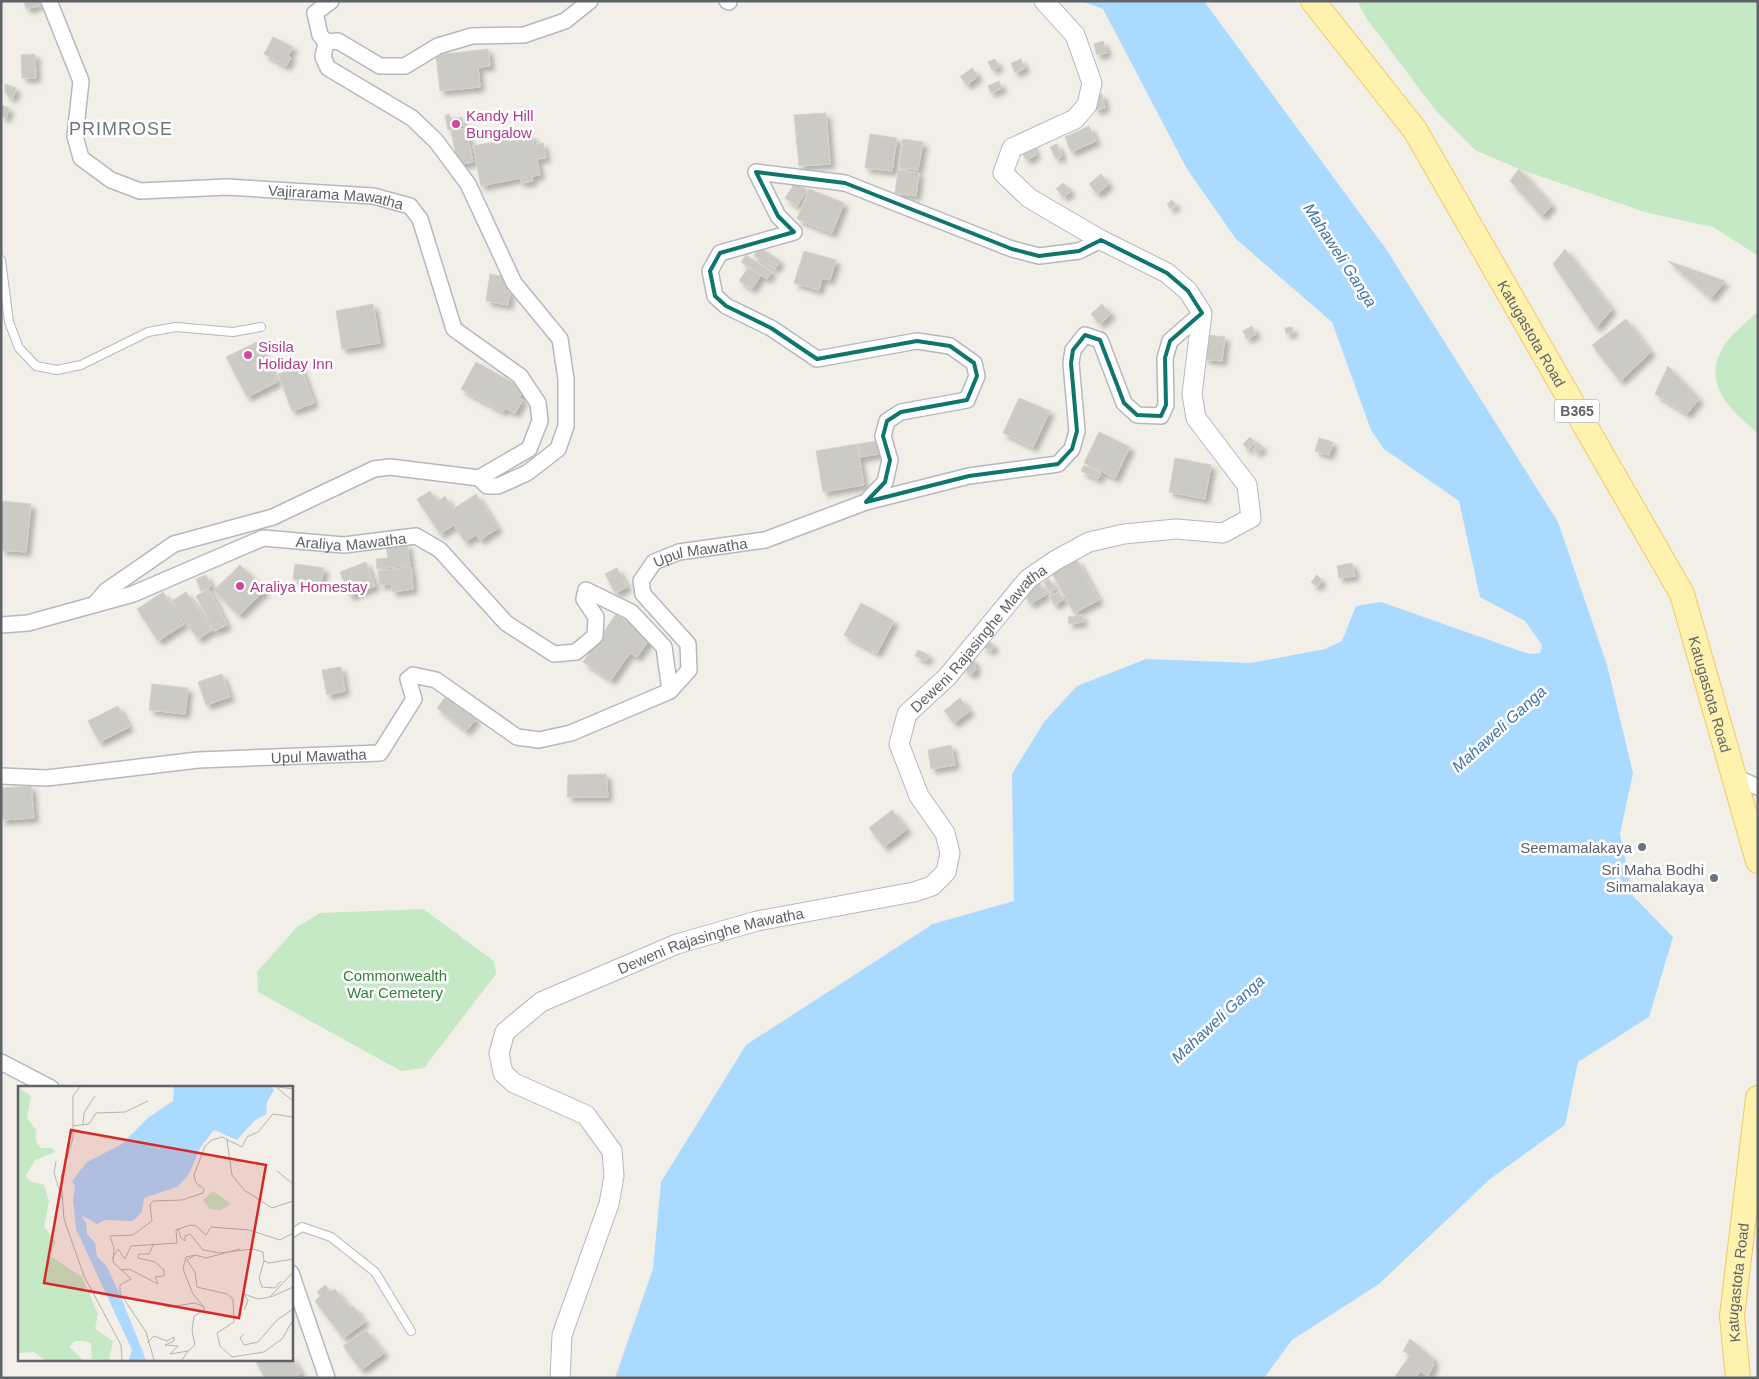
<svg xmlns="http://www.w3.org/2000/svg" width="1759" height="1379" font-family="Arial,sans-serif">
  <defs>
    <filter id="shadow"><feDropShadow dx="4.5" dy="4.5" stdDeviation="2.5" flood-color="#0004"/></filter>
  </defs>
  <rect width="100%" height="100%" fill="#f1efe8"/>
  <g fill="#c5e8c5">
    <path d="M1357 1H1758V258L1757 255 1713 227 1648 213 1519 169 1475 150 1436 111 1367 19Z"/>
    <path d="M1758 312V433C1726 407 1698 378 1729 339 1737 329 1749 320 1758 312Z"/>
    <path d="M423 909 494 961 496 974 424 1068 401 1071 258 992 257 972 297 927 320 913Z"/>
  </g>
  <path fill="#aadaff" d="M1081 1H1204L1386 249 1558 522 1607 665 1633 773 1620 834 1633 896 1673 937 1649 1017 1578 1062 1565 1125 1490 1179 1379 1284 1292 1340 1264 1378H615L653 1269 661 1182 746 1045 933 924 1014 901 1012 774 1044 722 1077 686 1146 659 1251 663 1325 649 1342 641 1356 606 1381 602 1529 654 1540 653 1542 645 1525 621 1480 597 1459 501 1384 449 1371 430 1332 322 1236 239 1187 169 1103 9Z"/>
  <g fill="#cccac5" stroke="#d6d1c6" filter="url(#shadow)">
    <path d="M24 1H39L40 5 26 9Z"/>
    <path d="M273 37 293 47 288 56 291 58 286 66 264 54Z"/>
    <path d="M1103 41 1107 53 1097 55 1094 44Z"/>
    <path d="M488 49 490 66 478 67 480 87 440 91 436 55Z"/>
    <path d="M35 54 36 78H22L21 55Z"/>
    <path d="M995 59 999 67 992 70 988 62Z"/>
    <path d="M1021 59 1025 68 1015 73 1011 63Z"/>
    <path d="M972 68 978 76 967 85 960 77Z"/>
    <path d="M999 81 1002 88 991 93 988 86Z"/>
    <path d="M5 84 16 88 13 98 9 97 5 92Z"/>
    <path d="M1102 94 1105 108 1095 110 1092 96Z"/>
    <path d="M1 105 9 108 6 118 1 116Z"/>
    <path d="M826 113 830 164 799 166 794 115Z"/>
    <path d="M449 114 451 119 462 117 464 126 448 130 445 116Z"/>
    <path d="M1089 126 1096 141 1071 152 1065 137Z"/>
    <path d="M466 128 473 162 458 165 451 131Z"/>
    <path d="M870 134 897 138 892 171 865 168Z"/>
    <path d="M532 135 534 145 543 143 546 158 537 159 540 175 532 176 533 181 521 183 520 178 481 186 473 146Z"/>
    <path d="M903 139 923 142 918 170 899 168Z"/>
    <path d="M1031 142 1036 155 1026 160 1020 147Z"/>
    <path d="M1057 144 1062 156 1056 159 1050 147Z"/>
    <path d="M1519 169 1552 205 1542 216 1510 181Z"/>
    <path d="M898 170 919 173 916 196 895 193Z"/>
    <path d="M1101 174 1109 184 1097 194 1089 184Z"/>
    <path d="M795 183 807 190 797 206 785 198Z"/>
    <path d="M1063 183 1071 191 1064 197 1056 189Z"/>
    <path d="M809 189 844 203 832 233 797 219Z"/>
    <path d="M1172 200 1176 205 1170 209 1167 204Z"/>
    <path d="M759 247 780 261 775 269 754 256Z"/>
    <path d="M1565 249 1612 309 1596 328 1553 264Z"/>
    <path d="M804 251 836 260 830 280 822 278 819 290 794 283Z"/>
    <path d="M746 255 772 272 767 279 741 262Z"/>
    <path d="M1668 261 1725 281 1711 298Z"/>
    <path d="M748 268 761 275 752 289 739 281Z"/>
    <path d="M490 274 507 277 505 290 510 291 508 305 486 301Z"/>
    <path d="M373 304 380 343 342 349 336 311Z"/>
    <path d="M1102 304 1111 314 1100 324 1091 314Z"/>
    <path d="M1626 319 1651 352 1620 381 1592 345Z"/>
    <path d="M1252 326 1256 334 1247 339 1243 331Z"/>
    <path d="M1292 327 1293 333 1286 334 1285 328Z"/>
    <path d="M1207 335 1225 337 1222 361 1204 359Z"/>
    <path d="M257 342 277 382 247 397 226 357Z"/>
    <path d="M476 362 524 389 519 398 523 400 515 413 505 408 503 412 461 389Z"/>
    <path d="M300 366 314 403 292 411 278 374Z"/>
    <path d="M1668 366 1699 399 1687 414 1655 394Z"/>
    <path d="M1019 398 1050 411 1033 447 1003 433Z"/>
    <path d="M1099 432 1130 447 1115 478 1084 463Z"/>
    <path d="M1250 437 1255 442 1248 450 1243 444Z"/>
    <path d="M1319 438 1333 442 1329 455 1315 451Z"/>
    <path d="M876 441 879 454 860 457 858 444Z"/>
    <path d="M1258 443 1263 447 1257 453 1253 450Z"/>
    <path d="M857 444 864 485 823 492 816 451Z"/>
    <path d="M1175 458 1211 465 1205 499 1169 492Z"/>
    <path d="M1084 465 1101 473 1098 479 1081 471Z"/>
    <path d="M430 491 437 502 445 496 453 509 476 494 498 528 480 540 476 535 465 542 454 525 440 534 417 499Z"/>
    <path d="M1 501 31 504 26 552 1 550Z"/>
    <path d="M407 544 410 565 377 569 376 559 388 558 386 546Z"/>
    <path d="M1077 560 1099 600 1074 613 1052 573Z"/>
    <path d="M366 562 375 586 349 596 340 572Z"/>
    <path d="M1352 563 1355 576 1339 578 1337 566Z"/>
    <path d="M295 564 324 568 321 583 293 579Z"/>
    <path d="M240 565 265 590 239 615 214 590Z"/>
    <path d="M411 567 413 589 392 592V584L380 585 378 571Z"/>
    <path d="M617 568 627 587 615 593 605 574Z"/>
    <path d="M206 575 211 586 201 591 196 579Z"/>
    <path d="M1317 575 1322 580 1317 587 1311 582Z"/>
    <path d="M1049 579 1055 589 1049 592 1044 582Z"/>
    <path d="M1038 581 1046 595 1030 604 1022 589Z"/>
    <path d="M209 589 227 625 214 631 196 596Z"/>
    <path d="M163 592 184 624 158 641 137 609Z"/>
    <path d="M186 592 212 630 198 639 172 601Z"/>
    <path d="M1059 592 1063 600 1054 605 1050 596Z"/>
    <path d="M861 603 894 621 877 653 844 635Z"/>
    <path d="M616 614 651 637 637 657 630 653 611 680 583 662Z"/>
    <path d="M1082 615 1083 622 1069 624 1068 617Z"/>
    <path d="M986 640 994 645 991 651 982 646Z"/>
    <path d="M918 650 929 655 926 661 915 656Z"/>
    <path d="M969 657 976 663 974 666 977 669 971 675 961 666Z"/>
    <path d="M341 667 345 691 327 695 322 670Z"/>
    <path d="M222 674 230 697 206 705 198 682Z"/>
    <path d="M152 684 188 688 185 714 149 710Z"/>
    <path d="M446 696 476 719 466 731 437 708Z"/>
    <path d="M960 698 970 711 954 723 944 711Z"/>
    <path d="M118 706 129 727 99 742 88 721Z"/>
    <path d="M951 745 955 765 931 769 928 750Z"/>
    <path d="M606 774 608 797H567L568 775Z"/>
    <path d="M31 786 34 818 1 820V788Z"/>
    <path d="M892 810 907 829 884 847 869 828Z"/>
    <path d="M325 1285 331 1292 335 1289 350 1308 353 1306 365 1322 343 1338 315 1301 320 1296 317 1292Z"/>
    <path d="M366 1330 384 1353 361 1370 343 1346Z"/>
    <path d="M1410 1339 1434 1359 1432 1362 1434 1364 1428 1376 1420 1371 1416 1378H1394L1410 1355 1403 1351Z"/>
    <path d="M291 1356 301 1373 293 1378H265L255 1360H291Z"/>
  </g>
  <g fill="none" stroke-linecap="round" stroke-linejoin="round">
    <defs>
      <g id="service">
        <path d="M1 260 9 322 19 348 36 366 57 370 81 365 148 332 176 327 233 332 261 327"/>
        <path d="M291 1234 302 1227 331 1237 375 1272 411 1331"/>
      </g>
      <g id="minor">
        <path id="s1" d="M49 1 81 81 75 136 81 158 111 180 140 191 227 187 373 196 410 206 420 219 454 329 520 376 538 403 540 421 529 449 479 478 390 467 374 469 273 517 174 544 106 591 94 605"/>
        <path d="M727 1 729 2"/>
        <path d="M326 42 320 35 315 13 331 1"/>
        <path d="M479 478 487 486H498L527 473 558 449 566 426V379L560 339 514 283 468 184 436 141 412 118 328 68 323 57 326 42 338 41 380 66H405L438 46 472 36 524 35 565 21 590 1"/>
        <path d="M866 502 885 482 890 460 883 436 887 421 901 412 967 400 977 376 974 363 950 346 917 341 817 359 771 328 726 306 715 296 710 271 720 253 794 232 778 216 756 172 845 183 1012 249 1039 256 1079 251 1101 240"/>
        <path id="s2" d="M1 625 28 623 133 594 263 538 344 545 416 536 440 550 506 623 554 654 576 652 595 636 596 617 584 599 586 590 631 612 664 647 670 691"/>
        <path id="s3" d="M1 776 47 778 198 760 380 753 414 699 408 679 413 675 436 680 517 737 539 740 571 733 670 691 689 670 688 644 643 594 641 581 654 562 679 552 765 540 866 502 969 476 1058 464 1072 449 1077 431 1071 363 1073 350 1085 335 1100 340 1124 403 1137 415 1161 416 1166 405 1165 358 1170 341 1202 313"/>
        <path d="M1735 777 1758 787"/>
        <path d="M1 1062 51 1088"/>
        <path d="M291 1273 327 1378"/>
      </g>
      <g id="tertiary">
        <path id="s4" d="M560 1378 562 1335 609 1204 614 1176 612 1151 586 1115 514 1083 503 1073 499 1053 505 1032 541 1002 677 944 757 921 914 892 932 886 946 872 950 853 945 833 919 796 899 744 907 714 947 677 1028 579 1056 560 1089 542 1124 534 1176 529 1223 533 1251 518 1247 485 1196 418 1192 394 1202 313 1188 291 1167 273 1101 240 1029 198 1003 173 1012 148 1075 119 1087 105 1092 83 1075 35 1044 1"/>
      </g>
      <g id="primary">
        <path id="s5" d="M1313 1 1415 130 1682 594 1758 861"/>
        <path id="s6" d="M1738 1378 1732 1316 1758 1098"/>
      </g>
    </defs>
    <use href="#service" stroke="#b5b8bc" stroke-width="10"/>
    <use href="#minor" stroke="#b5b8bc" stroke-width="18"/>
    <use href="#tertiary" stroke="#b5b8bc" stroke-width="21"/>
    <use href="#primary" stroke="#f2c960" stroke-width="26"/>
    <use href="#service" stroke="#fff" stroke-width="8"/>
    <use href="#minor" stroke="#fff" stroke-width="15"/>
    <use href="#tertiary" stroke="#fff" stroke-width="19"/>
    <use href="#primary" stroke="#fff2af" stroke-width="24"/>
  </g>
  <path fill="none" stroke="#0f766e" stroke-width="4" stroke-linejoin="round" d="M756 172 845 183 1012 249 1039 256 1079 251 1101 240 1167 273 1188 291 1202 313 1170 341 1165 358 1166 405 1161 416 1137 415 1124 403 1100 340 1085 335 1073 350 1071 363 1077 431 1072 449 1058 464 969 476 866 502 885 482 890 460 883 436 887 421 901 412 967 400 977 376 974 363 950 346 917 341 817 359 771 328 726 306 715 296 710 271 720 253 794 232 778 216Z"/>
  <g fill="#d1479c" stroke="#fff" stroke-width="2">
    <circle cx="456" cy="124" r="5"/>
    <circle cx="248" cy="355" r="5"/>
    <circle cx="240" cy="586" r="5"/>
  </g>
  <g fill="#6b7280" stroke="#fff" stroke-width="2">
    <circle cx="1642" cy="847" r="5"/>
    <circle cx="1714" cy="878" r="5"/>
  </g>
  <g text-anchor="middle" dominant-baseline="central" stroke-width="5" stroke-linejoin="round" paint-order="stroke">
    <rect fill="#fff" stroke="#8f9295" stroke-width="1" x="1554.5" y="399.5" width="45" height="23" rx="4"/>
    <g font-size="14" font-weight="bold" fill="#5f6368">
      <text x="1577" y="411">B365</text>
    </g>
    <g font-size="15" fill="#b23c85" stroke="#fff" text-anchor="start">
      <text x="466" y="115">Kandy Hill<tspan x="466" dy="17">Bungalow</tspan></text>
      <text x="258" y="346">Sisila<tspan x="258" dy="17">Holiday Inn</tspan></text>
      <text x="250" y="586">Araliya Homestay</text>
    </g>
    <g font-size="15" fill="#5f6368" stroke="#fff">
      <text stroke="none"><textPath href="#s1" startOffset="429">Vajirarama Mawatha</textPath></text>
      <text stroke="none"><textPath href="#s5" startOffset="399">Katugastota Road</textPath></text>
      <text stroke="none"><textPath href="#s2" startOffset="366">Araliya Mawatha</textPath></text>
      <text stroke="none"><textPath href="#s3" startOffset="962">Upul Mawatha</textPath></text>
      <text stroke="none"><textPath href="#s4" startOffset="1169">Deweni Rajasinghe Mawatha</textPath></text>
      <text stroke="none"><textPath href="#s5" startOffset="804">Katugastota Road</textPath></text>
      <text stroke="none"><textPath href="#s3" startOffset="319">Upul Mawatha</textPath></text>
      <text stroke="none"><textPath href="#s4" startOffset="644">Deweni Rajasinghe Mawatha</textPath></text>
      <text stroke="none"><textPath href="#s6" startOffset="96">Katugastota Road</textPath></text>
    </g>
    <g font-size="15" fill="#5b616d" stroke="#fff" text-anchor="end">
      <text x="1632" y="847">Seemamalakaya</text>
      <text x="1704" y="869">Sri Maha Bodhi<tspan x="1704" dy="17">Simamalakaya</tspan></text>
    </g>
    <g font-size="15" fill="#348238" stroke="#fff">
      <text x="395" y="975">Commonwealth<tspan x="395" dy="17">War Cemetery</tspan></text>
    </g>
    <g font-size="16" font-style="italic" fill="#4174aa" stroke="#fff">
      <text transform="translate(1340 255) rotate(57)">Mahaweli Ganga</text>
      <text transform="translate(1499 729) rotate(-42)">Mahaweli Ganga</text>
      <text transform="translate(1218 1019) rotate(-43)">Mahaweli Ganga</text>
    </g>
    <g font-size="18" letter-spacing="1" fill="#70757a" stroke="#fff">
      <text x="121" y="129">PRIMROSE</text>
    </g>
  </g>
  <g transform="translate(18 1086)">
    <rect width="275" height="275" fill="#f1efe8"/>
    <path d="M0 1 13 10 9 32 18 44V56L23 62H34L37 66 17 74 8 90 11 95 26 99 31 115 26 141 38 156 31 169 64 191 80 228 77 243 95 255 91 274 74 273 73 257 66 255H57L51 261 65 274H27L16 266 0 267ZM195 105 212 117 211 119 203 124 192 123 185 114Z" fill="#c5e8c5"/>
    <path d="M156 1H254L256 4 249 16 248 28 236 35 219 54 196 44 182 62 171 88 159 101 126 112 124 126 115 135 87 134 79 138 63 129 68 137 69 148 77 157 79 170 89 181 103 211 128 274H111L114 264 58 143 55 114 57 100 54 95 69 76 104 58 131 31 155 15Z" fill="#aadaff"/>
    <path fill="none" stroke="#b3b3b1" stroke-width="1" d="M62 1 55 10V52L43 91 46 133 66 190 103 259 104 274M258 1 275 15M260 1 275 3M65 38 66 27 77 10M55 40 71 38 78 27 107 26 130 15M209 54 214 89 226 104 254 122 275 115M275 67V86M38 75 36 87 44 112M259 85 275 98M160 142 163 152 167 155V150L172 148 185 164 202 167 235 163 245 166 246 175 251 177 275 173M222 163 188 172 177 169 169 174 177 186 179 201 209 208 215 213 216 236 199 247 202 260 214 271 246 266 264 253 275 234M94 173 100 163 107 173 113 160 159 157 158 144 172 139 178 140 188 149 193 141 231 144 262 154 275 147M246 175 241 192 244 201 257 202 263 195M103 184 111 183 140 198 137 191 146 190V184L137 176 120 172 121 168H131L135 159M253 211 275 201M140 217 149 221 177 217 186 221 175 208 165 183 168 171 177 169M226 224 230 215 226 208 240 213 252 211 275 186M226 248 222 252 226 259 240 256 259 234 275 223M129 257 136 250 149 255 156 251V255L147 259 160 260 152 268 170 265 164 274M170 265 177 259 174 245 176 230 186 224V221M136 274 128 246 102 207V199L113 193 95 176 96 162 92 150 115 149 134 135 132 119 135 115 164 114 185 107 186 103 178 97 176 89 187 60 194 54 204 51 224 61 229 51 240 46 255 28 275 31"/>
    <path fill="#d62828" fill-opacity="0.15" stroke="#d62828" stroke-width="2.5" d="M53 44 248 79 221 232 26 197Z"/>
    <rect width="275" height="275" fill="none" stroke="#5f6368" stroke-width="2.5"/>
  </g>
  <rect width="1759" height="1379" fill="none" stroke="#5f6368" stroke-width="5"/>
</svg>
